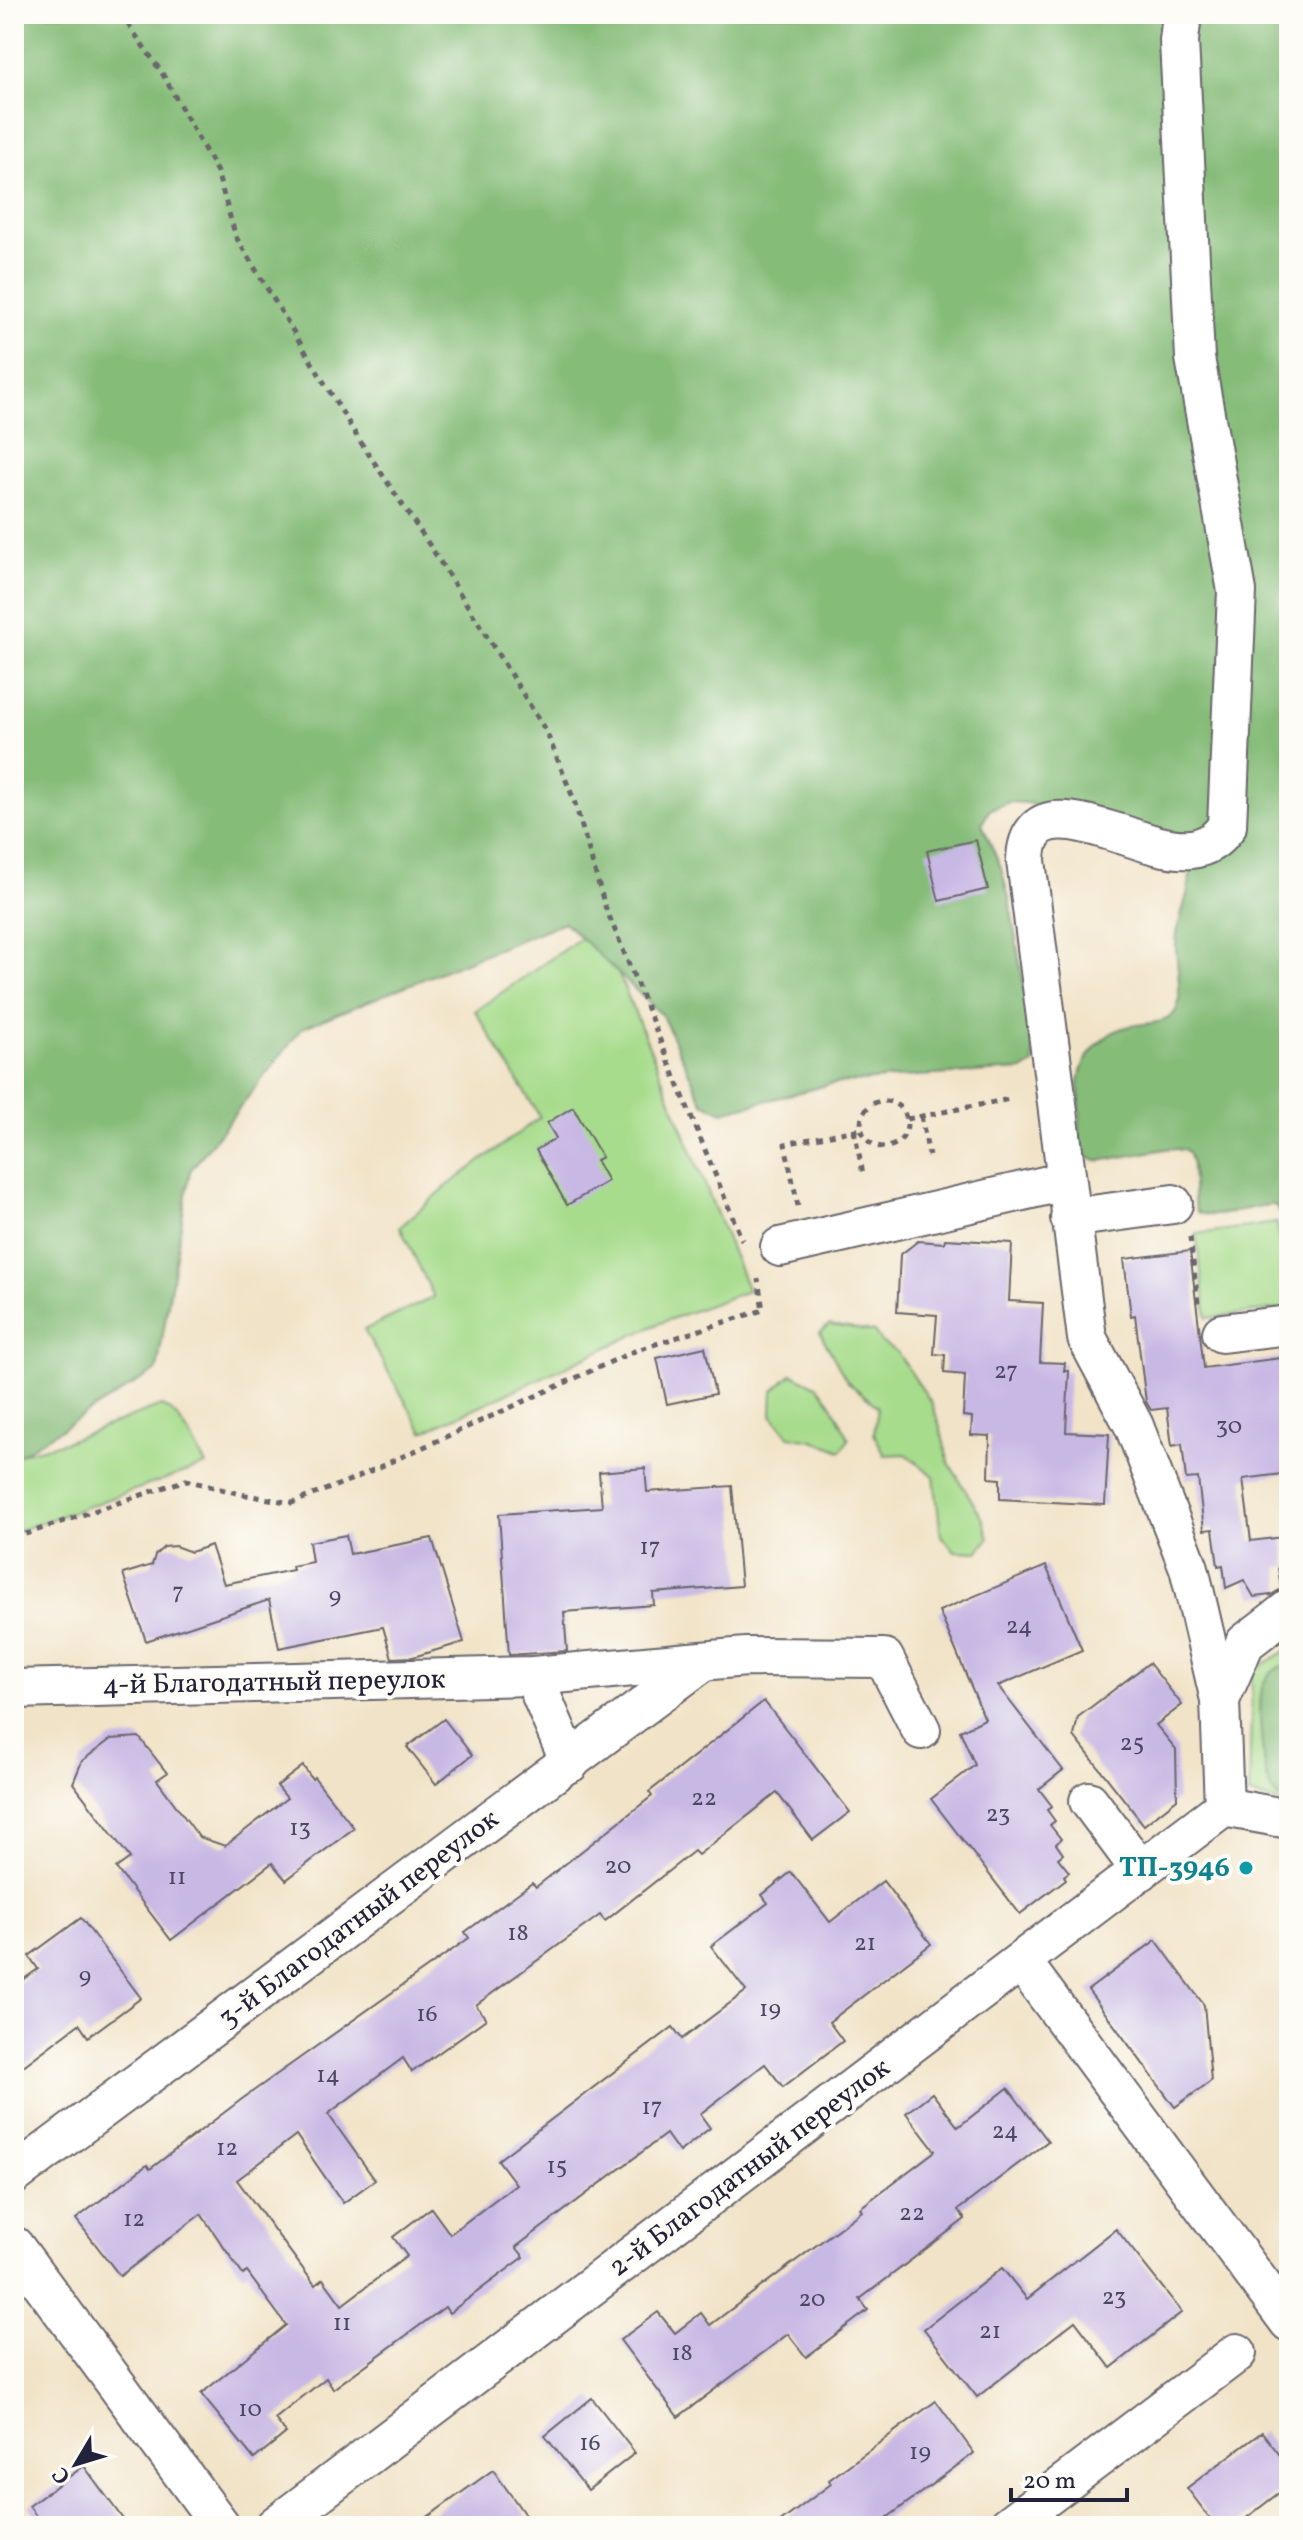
<svg xmlns="http://www.w3.org/2000/svg" width="1303" height="2540" font-family="Vollkorn,serif">
  <rect width="100%" height="100%" fill="#fdfcf7"/>
  <filter id="ink" filterUnits="userSpaceOnUse"><feTurbulence type="fractalNoise" baseFrequency=".0125" numOctaves="2"/><feDisplacementMap in="SourceGraphic" scale="16" xChannelSelector="R" yChannelSelector="G"/><feConvolveMatrix kernelMatrix="1 2 1 2 8 2 1 2 1" color-interpolation-filters="sRGB"/></filter>
  <filter id="wash" filterUnits="userSpaceOnUse"><feTurbulence type="fractalNoise" baseFrequency=".006" numOctaves="4" result="noise"/><feDisplacementMap in="SourceGraphic" scale="32" xChannelSelector="R" yChannelSelector="G"/><feGaussianBlur stdDeviation="1.8" result="paint"/><feColorMatrix in="noise" values="0 0 0 0 0 0 0 0 0 0 0 0 0 0 0 0 0 1.4 0 .05"/><feComposite in="paint" operator="in"/></filter>
  <g filter="url(#wash)">
    <rect width="100%" height="100%" fill="#f1e3c7"/>
    <g fill="#a7dc8c" stroke="#647f64" stroke-width="2">
      <path d="M598 926 649 1046 748 1291 660 1323 423 1432 364 1330 434 1297 400 1227 446 1187 540 1117 475 1011Z"/>
      <path d="M1277 1223 1287 1308 1207 1318 1196 1234Z"/>
      <path d="M829 1325 874 1332 881 1342 897 1352 931 1402 940 1427 949 1463 983 1519 989 1538 978 1552 955 1551 941 1536 934 1476 906 1454 885 1455 874 1434 878 1407 847 1381 820 1333Z"/>
      <path d="M792 1374 819 1387 832 1405 849 1439 841 1451 813 1440 789 1436 772 1415 773 1391Z"/>
      <path d="M161 1406C180 1411 196 1448 206 1465L14 1532V1455L65 1442Z"/>
      <path d="M1289 1649V1805L1249 1795 1252 1671Z"/>
    </g>
    <g fill="#85bc78" stroke="#546f5a" stroke-width="2">
      <path d="M14 14H1289V1274L1283 1219 1275 1205C1249 1204 1220 1222 1197 1212 1189 1191 1197 1167 1187 1151L1171 1148 1099 1161 1088 1158C1075 1142 1081 1124 1080 1106 1080 1098 1078 1089 1079 1081 1082 1056 1105 1031 1130 1026 1144 1023 1166 1025 1175 1012 1184 999 1176 962 1176 945 1176 918 1192 894 1190 868L1106 822 1027 803 1009 802 989 810 982 824 1001 868 1009 898 1032 1036 1034 1064 1024 1070 916 1076 831 1084 723 1112 703 1103 662 1015 564 922 302 1028 190 1171 157 1370 14 1458Z"/>
      <path d="M1282 1666H1289V1803C1283 1800 1277 1799 1273 1793 1262 1776 1256 1701 1264 1682 1268 1675 1275 1669 1282 1666Z"/>
    </g>
    <g id="blocks">
      <g fill="#c8b8e4">
        <path d="M976 840 988 889 939 901 927 851Z"/>
        <path d="M573 1107 602 1157 596 1160 608 1181 567 1205 536 1150 556 1138 547 1123Z"/>
        <path d="M945 1239 1012 1243 1009 1301 1043 1303 1040 1362 1065 1363 1064 1371H1069L1066 1432 1109 1434 1105 1505 1000 1499V1479L989 1478 990 1436 971 1435 972 1417 963 1416 965 1375 944 1373 945 1355 934 1354 937 1315 897 1312 900 1255 918 1241 944 1243Z"/>
        <path d="M1190 1251 1204 1368 1289 1357V1473L1243 1479 1251 1541 1283 1537 1287 1566 1278 1567 1281 1589 1271 1595 1254 1597 1244 1580 1226 1588 1223 1565 1218 1566 1213 1529 1204 1530 1198 1478 1186 1479 1182 1444 1172 1446 1167 1408 1151 1410 1146 1402 1135 1315 1131 1316 1124 1259Z"/>
        <path d="M705 1347 715 1394 667 1404 657 1358Z"/>
        <path d="M645 1468 647 1492 732 1486 741 1586 653 1593 654 1605 564 1612 567 1651 509 1655 499 1514 602 1507 599 1472Z"/>
        <path d="M346 1535 350 1554 432 1538 464 1642 413 1657 392 1658 383 1627 279 1648 269 1600 146 1641 123 1574 152 1565 155 1555 164 1547 175 1546 191 1552 211 1545 224 1584 293 1570 292 1566 312 1562 309 1542Z"/>
        <path d="M1046 1566 1082 1650 998 1686 1063 1770 1039 1789 1052 1806 1047 1810 1055 1821 1050 1825 1061 1839 1056 1844 1063 1854 1058 1858 1069 1872 1064 1876 1066 1879 1020 1914 931 1799 975 1765 960 1731 985 1719 939 1611Z"/>
        <path d="M1149 1663 1182 1705 1156 1725 1176 1749 1177 1799 1144 1825 1074 1736 1078 1717Z"/>
        <path d="M764 1701 850 1812 813 1840 777 1793 698 1855 694 1851 605 1921 600 1915 476 2005 486 2019 412 2072 403 2058 328 2114 375 2180 343 2203 296 2135 237 2180 315 2285 323 2279 342 2305 407 2256 393 2237 431 2208 450 2234 516 2184 498 2160 673 2027 682 2039 746 1991 711 1946 768 1903 762 1895 791 1872 830 1922 883 1881 931 1944 829 2022 843 2041 783 2087 765 2064 700 2114 710 2128 679 2152 666 2134 516 2247 524 2257 449 2313 445 2307 333 2389 326 2378 275 2419 286 2433 254 2459 201 2394 286 2325 247 2272 243 2275 201 2214 120 2276 76 2219 147 2165 150 2169 242 2099 469 1938 465 1932 532 1883 536 1887 652 1796 649 1792Z"/>
        <path d="M444 1719 472 1755 436 1784 407 1747Z"/>
        <path d="M139 1737 167 1773 157 1780 199 1837 225 1846 287 1798 277 1786 303 1766 312 1779 314 1777 354 1828 286 1880 272 1863 171 1940 116 1868 130 1858 73 1783 82 1761 111 1739Z"/>
        <path d="M81 1918 141 1998 88 2037 79 2024 14 2073V1986L38 1969 29 1956Z"/>
        <path d="M1156 1940 1204 2005 1211 2081 1175 2107 1088 1990Z"/>
        <path d="M1008 2088 1048 2141 958 2210 965 2219 860 2299 868 2310 806 2357 788 2334 678 2417 620 2340 658 2312 675 2333 701 2313 710 2325 862 2211 860 2208 935 2151 906 2113 932 2093 958 2127Z"/>
        <path d="M1116 2229 1182 2312 1111 2368 1075 2321 977 2397 924 2329 1002 2268 1027 2299Z"/>
        <path d="M592 2398 635 2453 588 2490 545 2436Z"/>
        <path d="M936 2401 974 2453 876 2526H775L831 2484 829 2480Z"/>
        <path d="M1262 2432 1289 2467V2485L1236 2526H1216L1187 2488Z"/>
        <path d="M84 2466 128 2526H43L29 2506Z"/>
        <path d="M493 2470 533 2526H415Z"/>
      </g>
    </g>
  </g>
  <g filter="url(#ink)">
    <use href="#blocks" fill-opacity="0" stroke="#6a666c" stroke-width="2"/>
    <g fill="none" stroke-linecap="round" stroke-linejoin="round">
      <defs>
        <g id="minor">
          <path d="M1182 14 1179 41 1195 358 1237 591 1227 826C1218 839 1208 847 1191 849 1170 851 1144 842 1124 835 1088 825 1027 798 1026 861L1087 1338 1134 1426 1189 1568 1220 1700"/>
          <path d="M1070 1218 1173 1204"/>
          <path d="M780 1247 1066 1181"/>
          <path d="M1222 1333 1289 1325"/>
          <path d="M533 1676 570 1763"/>
          <path d="M14 1689 533 1676 746 1657 884 1658 921 1730"/>
          <path d="M1089 1801 1141 1871"/>
          <path d="M1224 1807 1220 1700 1245 1643 1289 1609"/>
          <path d="M1224 1807 1289 1819"/>
          <path d="M1022 1962 1289 2322"/>
          <path d="M14 2175 704 1661"/>
          <path d="M14 2246 221 2526"/>
          <path d="M275 2526 1224 1807"/>
          <path d="M1008 2526 1237 2353"/>
        </g>
      </defs>
      <use href="#minor" stroke="#6a666c" stroke-width="42"/>
      <g stroke="#6a666c" stroke-width="5" stroke-dasharray="6 6" stroke-linecap="butt">
        <path d="M121 14 162 73 217 172 236 237 356 435 434 552 546 731 574 800 605 906 742 1240"/>
        <circle cx="884" cy="1124" r="23"/>
        <path d="M921 1116 929 1156"/>
        <path d="M907 1119 1010 1099"/>
        <path d="M854 1130 863 1174"/>
        <path d="M798 1206 785 1144 861 1129"/>
        <path d="M1190 1237 1198 1303"/>
        <path d="M14 1538 186 1480 240 1494 292 1503 353 1479 637 1350 763 1310 758 1279"/>
      </g>
      <use href="#minor" stroke="#fff" stroke-width="38"/>
    </g>
  </g>
  <circle fill="#0f9aa8" stroke="#fdfcf7" stroke-width="3" cx="1246" cy="1868" r="8"/>
  <g text-anchor="middle" dominant-baseline="central" stroke-width="8" stroke-linejoin="round" paint-order="stroke">
    <g font-size="24" fill="#4c4865">
      <text x="1006" y="1372">27</text>
      <text x="1229" y="1427">30</text>
      <text x="650" y="1548">17</text>
      <text x="178" y="1593">7</text>
      <text x="335" y="1597">9</text>
      <text x="1019" y="1627">24</text>
      <text x="1132" y="1744">25</text>
      <text x="704" y="1799">22</text>
      <text x="998" y="1815">23</text>
      <text x="300" y="1829">13</text>
      <text x="618" y="1867">20</text>
      <text x="177" y="1878">11</text>
      <text x="518" y="1934">18</text>
      <text x="865" y="1944">21</text>
      <text x="85" y="1977">9</text>
      <text x="770" y="2010">19</text>
      <text x="427" y="2015">16</text>
      <text x="328" y="2076">14</text>
      <text x="652" y="2108">17</text>
      <text x="1005" y="2132">24</text>
      <text x="227" y="2149">12</text>
      <text x="557" y="2167">15</text>
      <text x="912" y="2214">22</text>
      <text x="134" y="2220">12</text>
      <text x="1114" y="2298">23</text>
      <text x="812" y="2300">20</text>
      <text x="342" y="2324">11</text>
      <text x="990" y="2332">21</text>
      <text x="682" y="2354">18</text>
      <text x="250" y="2410">10</text>
      <text x="590" y="2444">16</text>
      <text x="920" y="2453">19</text>
    </g>
    <g font-size="28" fill="#22223b" stroke="#fdfcf7">
      <text transform="translate(274 1683) rotate(-1)">4-й Благодатный переулок</text>
      <text transform="translate(359 1919) rotate(-37)">3-й Благодатный переулок</text>
      <text transform="translate(750 2168) rotate(-37)">2-й Благодатный переулок</text>
    </g>
    <g font-size="28" font-weight="bold" fill="#0d838f" stroke="#fdfcf7" text-anchor="end">
      <text x="1230" y="1868">ТП-3946</text>
    </g>
  </g>
  <rect width="1303" height="2540" fill="none" stroke="#fdfcf7" stroke-width="48"/>
  <g transform="translate(76 2464) rotate(232)" stroke="#fdfcf7" stroke-width="6" paint-order="stroke">
  <path d="M0-6L14 30L0 20L-14 30Z" fill="#22223b"/>
  <text y="-12" font-size="22" font-weight="bold" text-anchor="middle" fill="#22223b">С</text>
  </g>
  <path d="M1011 2488v12h116v-12" fill="none" stroke="#22223b" stroke-width="4"/>
  <text x="1023" y="2488" font-size="24" fill="#22223b" stroke="#fdfcf7" stroke-width="6" paint-order="stroke">20 m</text>
</svg>
